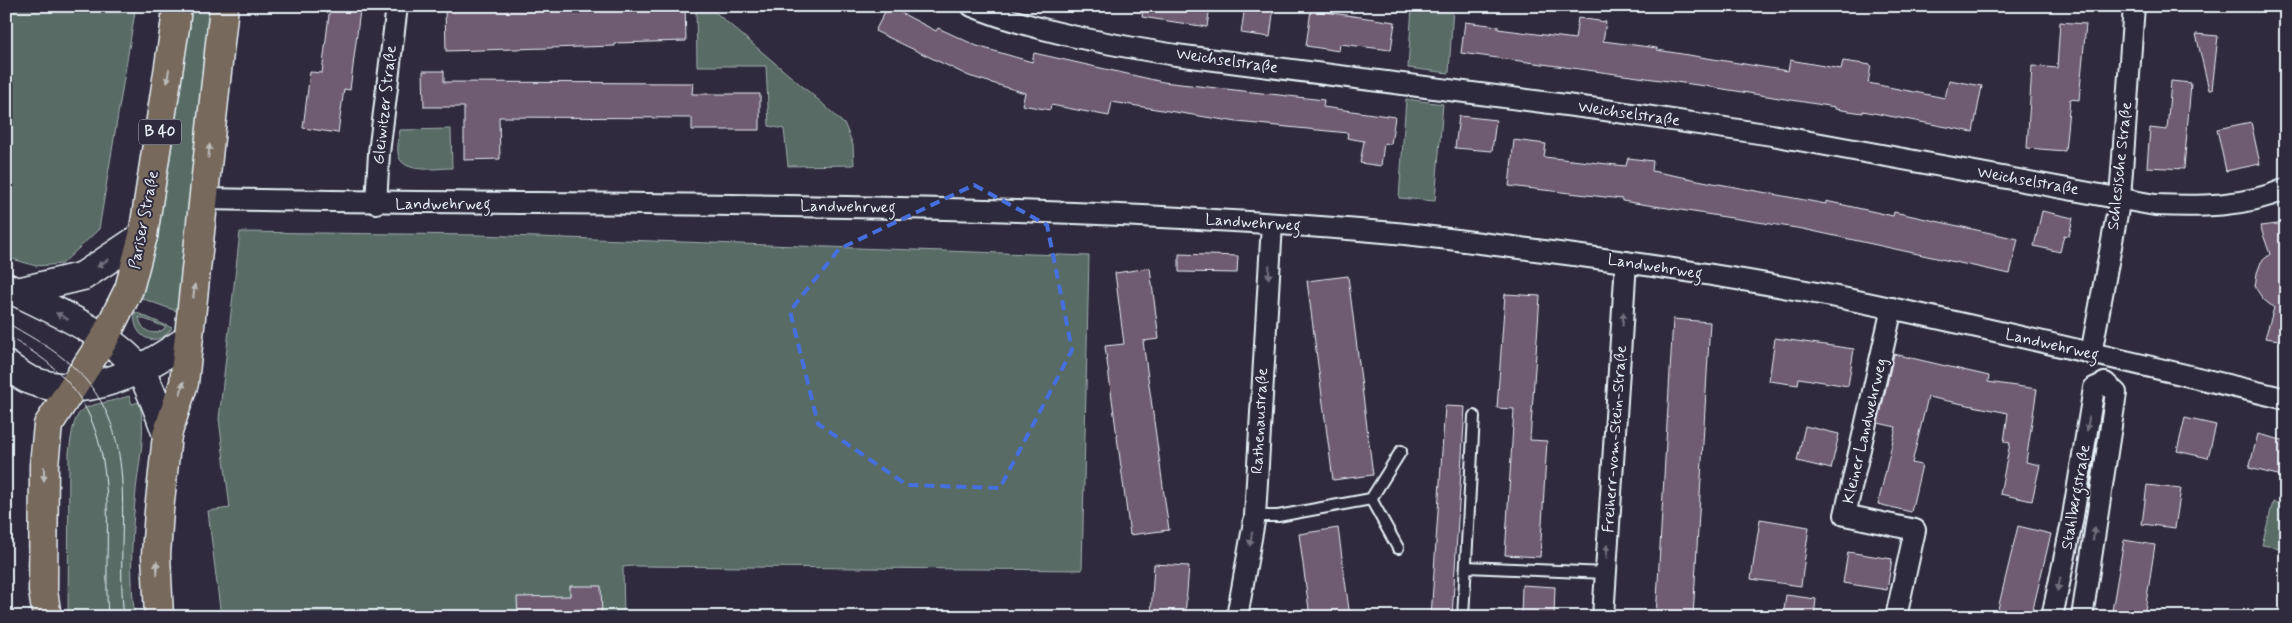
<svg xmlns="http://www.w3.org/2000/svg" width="2292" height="623" font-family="Mynerve,sans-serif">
  <rect width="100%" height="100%" fill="#2f2a3d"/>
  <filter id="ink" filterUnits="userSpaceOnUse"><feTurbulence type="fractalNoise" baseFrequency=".02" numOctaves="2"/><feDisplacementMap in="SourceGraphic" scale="10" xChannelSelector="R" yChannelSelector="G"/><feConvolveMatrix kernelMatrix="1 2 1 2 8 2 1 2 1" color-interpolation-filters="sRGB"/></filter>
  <g filter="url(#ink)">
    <g fill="#586c65" stroke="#a0aeae" fill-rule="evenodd">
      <path d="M6 6H136L99 229 62 264 36 266 6 257Z"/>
      <path d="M189 6H213L179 312 141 298C169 204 176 103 189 6Z"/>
      <path d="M696 6H708L822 103 845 125 853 145 854 165 788 166 784 129 769 126 766 66H697Z"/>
      <path d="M1412 6H1453L1449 73 1408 68Z"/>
      <path d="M1406 99 1443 104 1435 201 1399 198Z"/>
      <path d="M451 129 452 168C437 168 402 175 398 154 397 146 399 137 400 130Z"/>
      <path d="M240 232 478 235 1089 256 1082 570 633 566 623 567 624 617H221L208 511 230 508 219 419Z"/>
      <path d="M135 312 172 328C157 350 131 338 135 312ZM139 317 165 327V328C154 338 141 331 139 317Z"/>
      <path d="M129 396 132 404 139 402C147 431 139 461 136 490 132 532 129 575 135 617H68L69 453C76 397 81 411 129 396Z"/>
      <path d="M6 478H10V545L6 539Z"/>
      <path d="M2273 502 2286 505V549L2262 545Z"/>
    </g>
    <g fill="#6f5b72" stroke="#e8f1f8">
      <path d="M330 6 360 10 350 90 344 89 338 133 303 128 310 72 322 73Z"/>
      <path d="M445 6H685L686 41 615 43V46L446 51Z"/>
      <path d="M888 6 936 31 938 28 977 46 1032 62 1034 53 1163 82 1324 100 1323 107 1395 117 1391 144 1384 143 1381 166 1360 163 1364 141 1347 138 1348 133 1237 122 1112 102 1109 116 1051 105 1050 110 1022 105 1025 93 969 76 875 31Z"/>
      <path d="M1143 6H1210L1207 27 1142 17Z"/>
      <path d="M1245 6H1274L1270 37 1241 33Z"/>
      <path d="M1311 10 1395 22 1391 50 1340 44 1339 51 1306 46Z"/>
      <path d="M1578 18 1606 22 1603 41 1657 48V50L1788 71 1790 60 1841 69 1843 61 1871 65 1868 83 1945 98 1949 80 1982 86 1973 132 1863 111V113L1835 109V107L1705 86 1461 53 1465 22 1498 26V29L1575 39Z"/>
      <path d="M2060 22 2086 24 2079 100 2070 99 2065 151 2027 148 2032 66 2057 68Z"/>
      <path d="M2196 34 2218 36 2212 90H2209Z"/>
      <path d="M423 71H444V82L693 83 692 94H760V130H692V118L499 117 500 159 464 160V107H424Z"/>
      <path d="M2171 81 2191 83 2184 169 2147 167 2150 128 2167 130Z"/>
      <path d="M1459 116 1496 120 1492 151 1455 148Z"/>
      <path d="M2251 122 2260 164 2226 171 2217 129Z"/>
      <path d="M1514 140 1546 144 1544 157 1626 166 1628 158 1653 161 1652 171 1708 182 1826 204V201L1893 216 1894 212 2018 239 2010 274 1803 229 1622 201V199L1509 186Z"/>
      <path d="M2042 211 2073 218 2069 236 2064 235 2060 252 2034 246Z"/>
      <path d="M2286 223V341L2265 338 2274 308 2263 299 2255 287 2257 273 2261 262 2270 254 2260 226Z"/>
      <path d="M1179 254 1238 256 1237 273 1179 272Z"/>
      <path d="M1150 268 1159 339 1143 341 1169 530 1130 535 1105 346 1124 344 1115 273Z"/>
      <path d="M1348 276 1373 475 1333 480 1307 281Z"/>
      <path d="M1505 294 1540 296 1530 440 1547 441 1540 557 1505 555 1514 409 1497 408Z"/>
      <path d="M1673 319 1710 322 1693 617H1656Z"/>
      <path d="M1775 338 1854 349 1848 386 1799 378 1798 385 1769 381Z"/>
      <path d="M1894 354 1989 376 1988 382 2037 389 2026 462 2040 465 2032 501 2000 494 2010 443 2004 442 2008 413 1928 397 1912 463 1922 465 1911 512 1878 504 1896 427 1878 423Z"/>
      <path d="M1445 406 1465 407 1452 617H1431Z"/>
      <path d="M2185 418 2216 425 2208 458 2177 451Z"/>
      <path d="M1805 426 1839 434 1831 469 1797 461Z"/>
      <path d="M2258 434 2286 441V477L2249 468Z"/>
      <path d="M2147 485 2181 489 2175 528 2142 524Z"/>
      <path d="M1760 519 1809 527 1801 586 1751 579Z"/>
      <path d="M2018 526 2051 534 2031 617H1996Z"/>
      <path d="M1338 528 1350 617H1310L1299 534Z"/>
      <path d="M2124 540 2155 545 2144 617H2111Z"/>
      <path d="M1848 552 1892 559 1887 590 1843 583Z"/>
      <path d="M1154 564 1189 566 1185 617H1151Z"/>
      <path d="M1522 585 1555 587 1554 617H1521Z"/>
      <path d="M570 586H601L602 617H518L517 597 570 596Z"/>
      <path d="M1786 595 1816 599 1814 617H1783Z"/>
    </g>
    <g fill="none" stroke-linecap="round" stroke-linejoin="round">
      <defs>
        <g id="lane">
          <path d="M1371 499 1398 548"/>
          <path d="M1255 516H1278L1371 499 1401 451"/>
          <path d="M1466 567 1606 573"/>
          <path d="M1463 617 1474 416"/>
        </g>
        <g id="street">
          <path d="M972 6C1037 32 1107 44 1176 55L1605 110 1772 135 2155 205C2198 207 2245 207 2286 189"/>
          <path d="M204 199C601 207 999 198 1395 233 1437 237 1479 243 1520 248 1646 264 1771 282 1895 309 2026 337 2156 368 2286 399"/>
          <path d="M376 203 379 153 397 6"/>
          <path d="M1892 308 1845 515 1915 530 1896 617"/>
          <path d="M2091 354 2120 198 2134 6"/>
          <path d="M1237 617 1255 516 1272 224"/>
          <path d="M1603 617 1626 262"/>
          <path d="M2052 617 2072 522 2094 388 2105 383"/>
          <path d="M2082 617 2116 393 2105 383"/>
        </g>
        <g id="secondary">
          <path d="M6 287C43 305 118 337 140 371 152 390 159 413 167 435"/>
          <path d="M17 292 83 276 143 236"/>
          <path d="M6 365C14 370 23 378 32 381 88 401 143 371 188 339"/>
        </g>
        <g id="primary">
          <path d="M47 617 43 591 44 465 48 425 104 339 129 289 143 236 175 27"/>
          <path d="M159 617 156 555 159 511 167 435 184 383 224 6"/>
        </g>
        <path id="highway" d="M175 27 177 6"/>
      </defs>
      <use href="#lane" stroke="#e8f1f8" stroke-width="14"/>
      <use href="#street" stroke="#e8f1f8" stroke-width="24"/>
      <use href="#secondary" stroke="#e8f1f8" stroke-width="31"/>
      <use href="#primary" stroke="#e8f1f8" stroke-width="31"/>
      <use href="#highway" stroke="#e8f1f8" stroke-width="31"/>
      <use href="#lane" stroke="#2f2a3d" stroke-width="10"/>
      <use href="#street" stroke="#2f2a3d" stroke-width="20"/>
      <use href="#secondary" stroke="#2f2a3d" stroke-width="28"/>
      <use href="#primary" stroke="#77695c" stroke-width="28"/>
      <use href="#highway" stroke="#77695c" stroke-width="28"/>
      <g stroke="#e8f1f8" stroke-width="1">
        <path d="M6 322C25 334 47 345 64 359 149 427 113 525 124 617"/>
        <path d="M6 335C23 346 42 356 56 370 126 434 102 533 108 617"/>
      </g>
    </g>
    <defs><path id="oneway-solid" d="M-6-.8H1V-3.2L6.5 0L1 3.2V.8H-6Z" transform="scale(1.25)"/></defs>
    <g fill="#bbbbba">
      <use href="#oneway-solid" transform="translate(168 76) rotate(98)"/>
      <use href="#oneway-solid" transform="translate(209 151) rotate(-84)"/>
      <use href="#oneway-solid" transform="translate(194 291) rotate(-84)"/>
      <use href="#oneway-solid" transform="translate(182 388) rotate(-75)"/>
      <use href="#oneway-solid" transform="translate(44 474) rotate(90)"/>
      <use href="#oneway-solid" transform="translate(157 568) rotate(-93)"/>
    </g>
    <g fill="#70707e">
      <use href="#oneway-solid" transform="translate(103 263) rotate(146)"/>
      <use href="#oneway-solid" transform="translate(1269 272) rotate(93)"/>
      <use href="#oneway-solid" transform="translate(62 316) rotate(-152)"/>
      <use href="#oneway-solid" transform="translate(1623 319) rotate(-86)"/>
      <use href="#oneway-solid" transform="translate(2088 424) rotate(99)"/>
      <use href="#oneway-solid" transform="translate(2094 534) rotate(-81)"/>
      <use href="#oneway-solid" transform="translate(1251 539) rotate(100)"/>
      <use href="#oneway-solid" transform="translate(1607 551) rotate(-86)"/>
      <use href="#oneway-solid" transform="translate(2059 584) rotate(102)"/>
    </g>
  </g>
  <path fill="none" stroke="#466fde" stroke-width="4" stroke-dasharray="10 6" stroke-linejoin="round" d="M974 185 1047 225 1072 350 1000 488 907 485 818 424 790 311 839 249Z"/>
  <g text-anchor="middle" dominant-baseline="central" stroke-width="4" stroke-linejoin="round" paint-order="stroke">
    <rect fill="#2f2a3d" stroke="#b0b5c0" stroke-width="1" x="139" y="119.5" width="42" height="25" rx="4"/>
    <g font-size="15" font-weight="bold" fill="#e8f1f8">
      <text x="160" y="132">B 40</text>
    </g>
    <g font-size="16" fill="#e8f1f8" stroke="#2f2a3d">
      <text transform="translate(1227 61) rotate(8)">Weichselstraße</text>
      <text transform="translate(385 105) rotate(-84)">Gleiwitzer Straße</text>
      <text transform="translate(1629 114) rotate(8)">Weichselstraße</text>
      <text transform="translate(2120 166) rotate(-84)">Schlesische Straße</text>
      <text transform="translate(2028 181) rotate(10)">Weichselstraße</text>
      <text x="443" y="204">Landwehrweg</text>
      <text transform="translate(848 207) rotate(1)">Landwehrweg</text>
      <text transform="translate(144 220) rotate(-79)">Pariser Straße</text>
      <text transform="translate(1253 223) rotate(4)">Landwehrweg</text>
      <text transform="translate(1655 267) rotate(9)">Landwehrweg</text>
      <text transform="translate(2052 345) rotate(13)">Landwehrweg</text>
      <text transform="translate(1260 421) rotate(-87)">Rathenaustraße</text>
      <text transform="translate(1865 431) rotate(-77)">Kleiner Landwehrweg</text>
      <text transform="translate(1615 439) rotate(-86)">Freiherr-vom-Stein-Straße</text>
      <text transform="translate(2076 497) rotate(-80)">Stahlbergstraße</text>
    </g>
  </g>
  <rect width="2292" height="623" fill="none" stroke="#2f2a3d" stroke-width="25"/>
  <rect x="12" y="12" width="2267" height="598" fill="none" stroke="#e8f1f8" stroke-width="2" filter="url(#ink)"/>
</svg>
